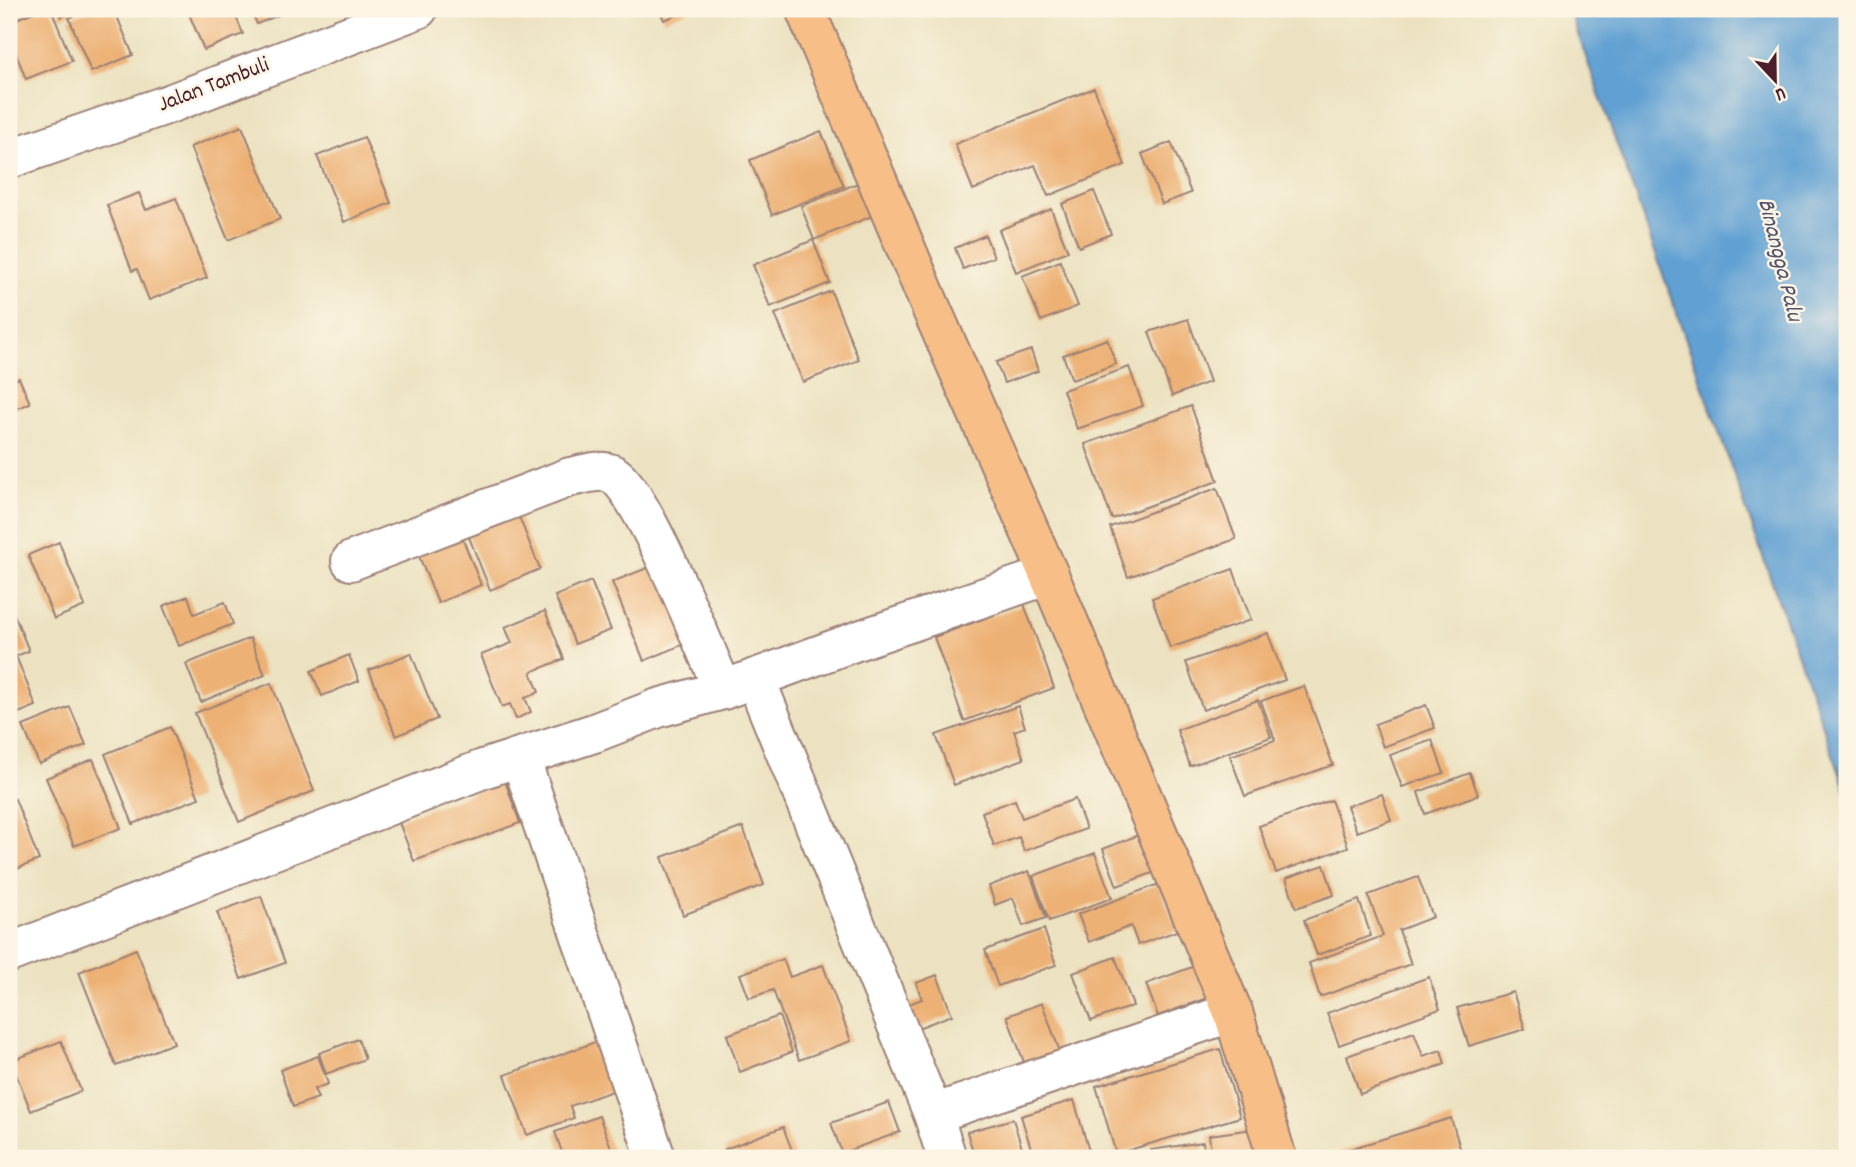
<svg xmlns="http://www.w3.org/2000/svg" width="1856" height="1167" font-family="Dekko,sans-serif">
  <rect width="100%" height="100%" fill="#fcf5e5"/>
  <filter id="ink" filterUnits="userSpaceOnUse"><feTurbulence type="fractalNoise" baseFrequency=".0143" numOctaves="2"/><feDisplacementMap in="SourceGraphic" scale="14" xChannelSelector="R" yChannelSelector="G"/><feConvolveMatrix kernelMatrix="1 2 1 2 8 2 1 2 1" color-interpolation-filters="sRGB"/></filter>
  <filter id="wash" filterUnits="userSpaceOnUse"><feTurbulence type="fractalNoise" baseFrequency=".00686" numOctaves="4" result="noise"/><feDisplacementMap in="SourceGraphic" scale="28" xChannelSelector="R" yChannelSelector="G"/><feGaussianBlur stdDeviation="1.57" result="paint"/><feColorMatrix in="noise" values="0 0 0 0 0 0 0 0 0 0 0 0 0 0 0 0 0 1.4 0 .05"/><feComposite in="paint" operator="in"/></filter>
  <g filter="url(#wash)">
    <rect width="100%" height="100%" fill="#ece2c1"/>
    <path fill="#60a0d3" stroke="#55607f" stroke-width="2" d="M1569 9H1847V794Z"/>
    <g id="blocks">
      <g fill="#edb174">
        <path d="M41 9H51L72 61 26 79 9 36V22Z"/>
        <path d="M58 9H82L61 17Z"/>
        <path d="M92 9H114L133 55 91 72 69 18Z"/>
        <path d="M187 9H233L243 34 204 50Z"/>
        <path d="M250 9H287L289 11 257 24Z"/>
        <path d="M659 9H693L664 20Z"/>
        <path d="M1094 88 1125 165 1048 196 1035 165 973 190 955 144Z"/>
        <path d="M242 126 280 219 228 240 190 147Z"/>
        <path d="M821 131 844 186 772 215 750 160Z"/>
        <path d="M364 137 391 203 344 222 317 156Z"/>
        <path d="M1171 142 1191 193 1162 204 1142 154Z"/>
        <path d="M858 183 872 216 814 240 801 206Z"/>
        <path d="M1094 191 1111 234 1079 247 1062 204Z"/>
        <path d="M139 193 146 210 176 198 207 278 149 300 137 269 132 271 107 205Z"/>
        <path d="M1051 209 1068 251 1016 272 999 230Z"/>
        <path d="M985 235 994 257 963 269 955 248Z"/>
        <path d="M813 240 830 283 770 307 753 265Z"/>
        <path d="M1060 261 1078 306 1041 321 1022 276Z"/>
        <path d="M831 291 859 360 803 382 775 314Z"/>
        <path d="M1188 319 1210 382 1172 396 1149 332Z"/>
        <path d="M1107 339 1116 364 1072 380 1063 355Z"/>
        <path d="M1031 350 1038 371 1004 383 996 362Z"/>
        <path d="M1129 367 1143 406 1077 429 1063 390Z"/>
        <path d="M19 378 30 403 9 412V382Z"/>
        <path d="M1191 406 1218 481 1112 519 1085 444Z"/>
        <path d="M1217 488 1236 539 1128 577 1110 527Z"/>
        <path d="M513 502 540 569 490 590 463 522Z"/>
        <path d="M460 532 481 585 438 603 416 549Z"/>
        <path d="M59 542 85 606 54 619 28 555Z"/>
        <path d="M657 564 689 642 644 661 612 582Z"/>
        <path d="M1233 569 1251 620 1170 648 1152 598Z"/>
        <path d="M591 581 611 630 575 644 555 596Z"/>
        <path d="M188 596 194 614 225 602 233 624 179 646 163 606Z"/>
        <path d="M9 602 29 651 16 656 36 706 9 717Z"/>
        <path d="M1024 604 1054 688 964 721 934 637Z"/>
        <path d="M545 611 564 659 531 672 539 692 525 698 531 712 516 719 510 704 502 707 481 655 512 643 505 627Z"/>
        <path d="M1268 633 1285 680 1203 710 1186 662Z"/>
        <path d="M250 638 265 675 201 702 186 664Z"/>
        <path d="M411 653 437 719 396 736 369 670Z"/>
        <path d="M349 655 359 681 322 696 311 671Z"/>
        <path d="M271 683 314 791 239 822 195 713Z"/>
        <path d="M1304 686 1333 765 1245 796 1230 756 1275 740 1261 701Z"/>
        <path d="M1258 700 1271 737 1190 766 1177 730Z"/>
        <path d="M1426 705 1435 728 1383 747 1375 724Z"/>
        <path d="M1018 706 1025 727 1014 731 1024 759 954 785 936 735Z"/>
        <path d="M70 707 86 745 39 764 23 726Z"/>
        <path d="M170 727 199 798 133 824 105 754Z"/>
        <path d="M1432 740 1444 773 1402 787 1390 755Z"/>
        <path d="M93 759 121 828 74 846 46 778Z"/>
        <path d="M1470 773 1478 795 1425 814 1418 792Z"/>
        <path d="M505 781 520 823 414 861 398 820Z"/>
        <path d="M1382 794 1391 820 1357 832 1347 806Z"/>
        <path d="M15 799 39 860 9 872V802Z"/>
        <path d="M1075 799 1086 829 1024 851 1019 837 994 846 982 812 1015 800 1022 818Z"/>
        <path d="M1331 800 1348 847 1276 873 1259 826Z"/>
        <path d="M743 827 764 885 683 915 662 857Z"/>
        <path d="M1146 832 1161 870 1117 886 1103 849Z"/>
        <path d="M1095 853 1112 898 1049 921 1033 876Z"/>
        <path d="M1324 865 1334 895 1296 908 1286 878Z"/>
        <path d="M1029 871 1046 918 1023 926 1013 898 995 905 989 886Z"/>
        <path d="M1418 877 1433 917 1399 930 1411 964 1320 997 1309 963 1383 936 1368 895Z"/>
        <path d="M1159 884 1177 931 1138 945 1131 926 1089 942 1078 914Z"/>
        <path d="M261 896 285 963 241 979 217 912Z"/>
        <path d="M1359 900 1371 936 1317 955 1304 920Z"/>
        <path d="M1044 929 1056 965 998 986 985 950Z"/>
        <path d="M136 949 174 1043 116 1066 79 972Z"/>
        <path d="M1115 957 1133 1006 1091 1021 1073 973Z"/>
        <path d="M783 959 790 977 823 965 851 1041 799 1060 773 990 749 998 740 974Z"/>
        <path d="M1200 964 1212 996 1158 1016 1146 984Z"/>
        <path d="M937 975 952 1015 918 1028 909 1004 922 999 916 983Z"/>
        <path d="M1429 977 1440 1009 1339 1045 1327 1013Z"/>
        <path d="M1513 992 1525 1029 1469 1046 1457 1008Z"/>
        <path d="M1042 1003 1060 1052 1025 1065 1007 1016Z"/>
        <path d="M779 1016 792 1052 740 1072 727 1035Z"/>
        <path d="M1414 1032 1423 1056 1441 1050 1445 1064 1360 1094 1347 1056Z"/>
        <path d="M606 1038 624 1087 570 1106 574 1118 527 1135 505 1075Z"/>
        <path d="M358 1039 365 1059 326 1074 319 1053Z"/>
        <path d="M61 1041 81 1091 31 1111 11 1061Z"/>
        <path d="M1220 1049 1240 1117 1116 1154 1096 1086Z"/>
        <path d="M318 1056 328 1084 314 1089 318 1098 293 1107 280 1070Z"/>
        <path d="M1074 1100 1091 1158H1034L1021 1116Z"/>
        <path d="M889 1102 900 1132 842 1153 831 1123Z"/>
        <path d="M599 1116 615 1158H564L555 1132Z"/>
        <path d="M1451 1118 1461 1151 1438 1158H1320Z"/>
        <path d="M1013 1119 1025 1158H975L967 1132Z"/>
        <path d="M783 1127 795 1158H728L725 1149Z"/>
        <path d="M1253 1129 1257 1158H1212L1209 1135Z"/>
        <path d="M1203 1142 1205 1158H1152L1151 1150Z"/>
      </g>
    </g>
  </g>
  <g filter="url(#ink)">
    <use href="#blocks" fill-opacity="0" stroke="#9b8076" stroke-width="2"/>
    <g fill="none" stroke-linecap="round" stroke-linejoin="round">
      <defs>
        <g id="minor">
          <path d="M9 159 169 104 418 9"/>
          <path d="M351 561 570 477C583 475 599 468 612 474 640 485 707 654 723 690"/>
          <path d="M755 678 933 1114 947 1158"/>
          <path d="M520 757 656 1158"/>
          <path d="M9 953 483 769 594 733 658 708 723 690 862 639 1049 575"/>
          <path d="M933 1114 1233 1012"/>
        </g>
        <path id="major" d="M805 9 932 310 1049 575 1233 1012 1277 1158"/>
      </defs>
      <use href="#minor" stroke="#9b8076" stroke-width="42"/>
      <use href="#major" stroke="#9b8076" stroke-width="42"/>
      <use href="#minor" stroke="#fff" stroke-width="38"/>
      <use href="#major" stroke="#f7be88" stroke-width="38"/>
    </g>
  </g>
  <g text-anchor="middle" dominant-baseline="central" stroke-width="5" stroke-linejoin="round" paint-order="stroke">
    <g font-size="23" fill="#4a1f2b" stroke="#fcf5e5">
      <text transform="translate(214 86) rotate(-21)">Jalan Tambuli</text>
    </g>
    <g font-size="24" font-style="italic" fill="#53536e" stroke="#fcf5e5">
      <text transform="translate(1779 260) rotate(76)">Binangga Palu</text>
    </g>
  </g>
  <rect width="1856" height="1167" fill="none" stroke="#fcf5e5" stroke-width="35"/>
  <g transform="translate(1775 80) rotate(158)" stroke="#fcf5e5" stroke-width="5" paint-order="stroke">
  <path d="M0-5L12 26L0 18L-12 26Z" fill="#4a1f2b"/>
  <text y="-10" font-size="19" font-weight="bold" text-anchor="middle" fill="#4a1f2b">U</text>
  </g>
</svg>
